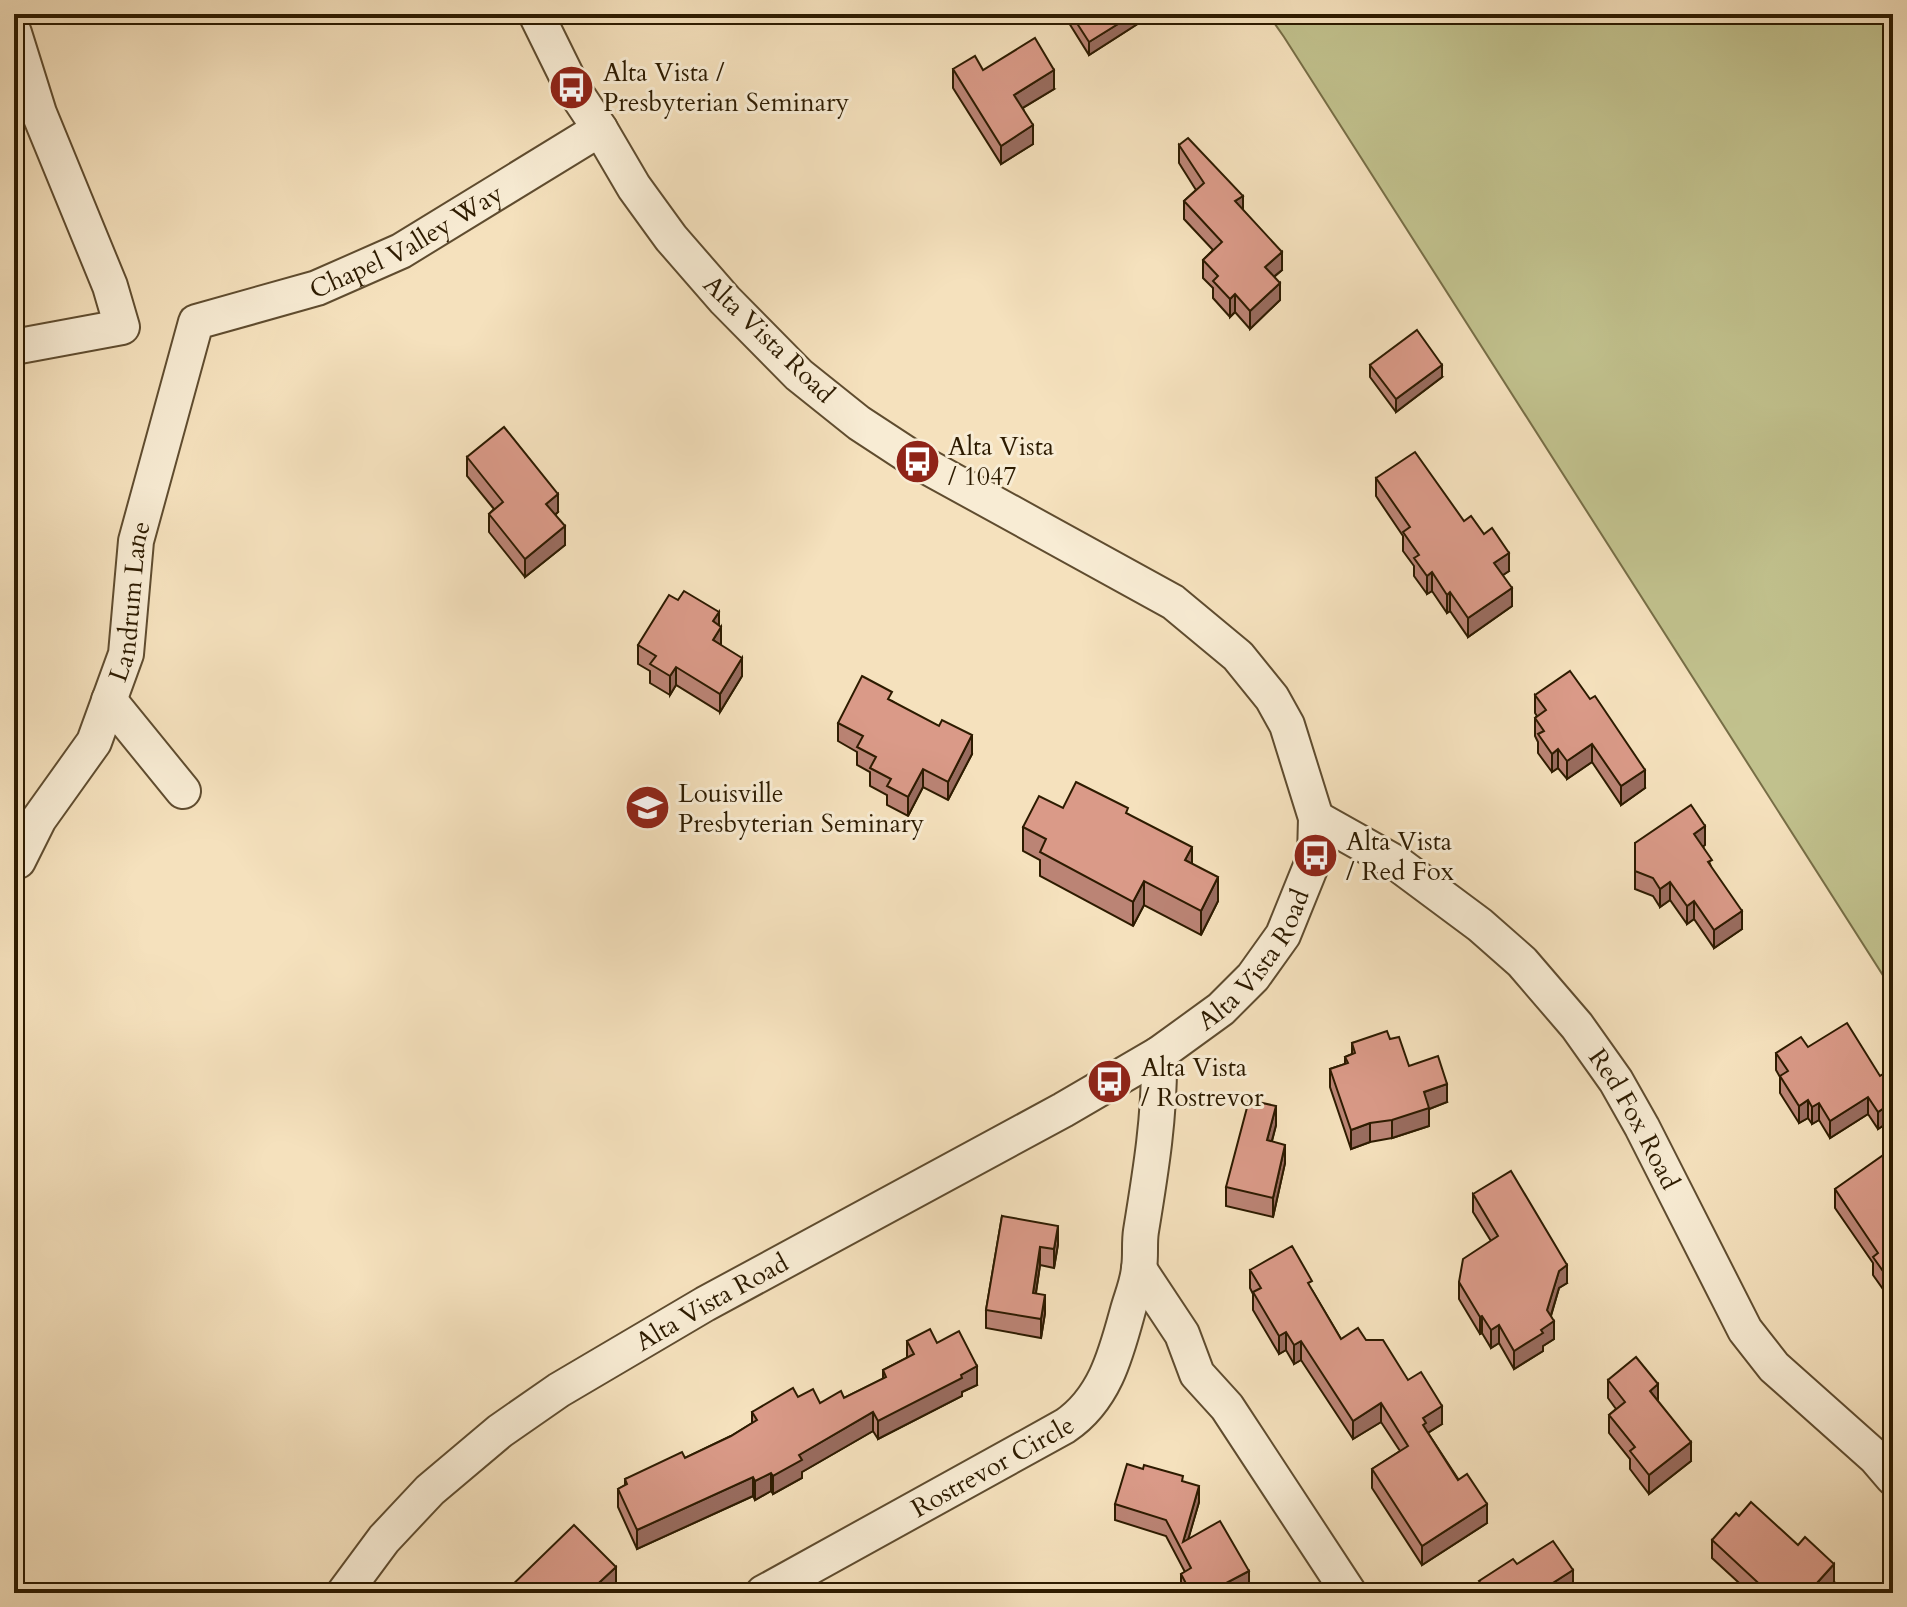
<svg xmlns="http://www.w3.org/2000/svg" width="1907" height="1607" font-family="Cardo,serif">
  <rect width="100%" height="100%" fill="#f5e1bd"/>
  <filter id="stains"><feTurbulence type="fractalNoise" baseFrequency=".0025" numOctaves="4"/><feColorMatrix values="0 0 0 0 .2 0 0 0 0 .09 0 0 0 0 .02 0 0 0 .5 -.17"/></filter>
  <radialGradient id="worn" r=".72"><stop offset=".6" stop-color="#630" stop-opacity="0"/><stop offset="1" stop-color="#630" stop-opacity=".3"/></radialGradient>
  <path fill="#c1c18d" stroke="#776e46" stroke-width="2" d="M1268 14H1893V991L1284 37Z"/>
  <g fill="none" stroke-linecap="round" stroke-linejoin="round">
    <defs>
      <g id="minor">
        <path d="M14 33 39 113 110 286 122 327 14 347"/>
        <path d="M109 700 183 791"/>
        <path id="s1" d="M1316 818 1398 864 1480 925 1522 962 1577 1026 1616 1081 1642 1127 1745 1330 1774 1367 1875 1457 1893 1478"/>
        <path id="s2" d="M18 861 39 819 94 742 126 654 136 541 196 322 317 288 401 251 600 129"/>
        <path d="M1139 1269 1182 1334 1197 1374 1227 1407 1349 1593"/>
        <path id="s3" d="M344 1593 384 1539 430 1490 500 1431 559 1390 705 1304 1063 1110 1159 1054 1221 1009 1253 977 1283 935 1315 856 1316 818 1287 725 1272 698 1238 656 1173 602 917 461 859 423 799 375 725 300 671 238 634 187 600 129 572 87 536 14"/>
        <path id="s4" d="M763 1593 1065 1426C1105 1399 1116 1354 1128 1310 1132 1296 1138 1282 1139 1268 1141 1256 1139 1243 1141 1231 1151 1170 1160 1115 1159 1054"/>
      </g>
    </defs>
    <use href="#minor" stroke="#5f4c2f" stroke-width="38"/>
    <use href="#minor" stroke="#f8ecd4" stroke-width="34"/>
  </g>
  <g fill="#bb8475" stroke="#2d1b00" stroke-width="2">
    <path d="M1069 14H1153L1089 55 1069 23Z"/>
    <path d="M953 69 983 70 1054 89 1023 108 1033 144 1001 164 953 88Z"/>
    <path d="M1179 145 1243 210 1282 270 1274 277 1280 300 1250 329 1235 312 1230 317 1213 298V288L1203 278V260L1213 250 1184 219V201L1196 190 1179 163Z"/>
    <path d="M1370 365 1442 377 1396 412 1370 377Z"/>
    <path d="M467 457 558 512 555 515 565 545 525 577 489 532V514L494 509 467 476Z"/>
    <path d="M1376 478 1464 521 1509 571 1503 575 1512 606 1468 637 1450 611 1447 613 1432 591 1427 594 1414 576V566L1403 551V536L1376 496Z"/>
    <path d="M719 625 721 645 742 676 720 712 676 685 670 695 650 683V671L638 664V645Z"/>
    <path d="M1535 695 1645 788 1621 805 1592 762 1567 779 1558 768 1552 772 1538 753V742L1535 736V718L1537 716 1535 713Z"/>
    <path d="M892 701 972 754 948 800 923 787 908 816 887 805V795L870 786V772L857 765V752L838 741V723Z"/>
    <path d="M1063 808 1128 814 1192 864 1218 901 1201 935 1144 905 1133 926 1040 876V860L1023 851V827Z"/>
    <path d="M1635 843 1705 845 1703 846 1712 869 1742 929 1714 948 1694 919 1687 924 1670 900 1660 907 1653 896 1635 889Z"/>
    <path d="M1390 1039 1409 1066 1447 1102 1429 1109V1126L1392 1138 1370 1142 1351 1149 1330 1087V1069L1345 1064V1057L1352 1054V1043Z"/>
    <path d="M1808 1047 1880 1076 1893 1068V1119L1878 1129 1868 1114 1830 1138 1819 1120 1812 1124 1808 1118 1799 1123 1780 1093V1077L1776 1070V1053Z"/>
    <path d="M1276 1125 1272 1141 1285 1163 1273 1217 1226 1206V1187Z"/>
    <path d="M1893 1157V1298L1890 1299 1873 1275V1263L1835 1208V1189Z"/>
    <path d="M1473 1194 1567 1283 1559 1288 1551 1316 1554 1339 1543 1346V1351L1514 1369 1499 1343 1491 1348 1482 1333 1480 1334 1459 1299V1282L1491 1241 1473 1212Z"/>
    <path d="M1002 1216 1058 1244 1054 1268 1040 1265 1036 1293 1045 1313 1041 1338 986 1328V1310Z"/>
    <path d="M1250 1270 1312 1290 1341 1339 1366 1340 1408 1380 1442 1424 1428 1433 1487 1523 1422 1565 1372 1488V1469L1400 1451 1381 1422 1353 1439 1301 1360 1294 1364 1286 1350 1279 1354 1253 1310V1294L1250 1288Z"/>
    <path d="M907 1341 937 1343 977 1385 962 1392V1396L878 1439 873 1431 802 1472V1478L773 1494 771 1491 755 1500 753 1496 637 1549 618 1507V1489L625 1485V1479L685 1458 731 1436 752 1423V1412L798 1397 820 1403 844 1398 883 1379V1370L907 1358Z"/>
    <path d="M1608 1380 1658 1402 1691 1461 1649 1494 1630 1469V1459L1609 1433V1415L1616 1409 1608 1398Z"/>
    <path d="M1183 1482 1199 1502 1188 1539 1249 1587 1237 1593H1182L1181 1590V1574L1185 1572 1166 1536 1115 1520V1504Z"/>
    <path d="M1712 1540 1834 1582 1825 1593H1750L1712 1558Z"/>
  </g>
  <g fill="#996c5f" stroke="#2d1b00" stroke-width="2">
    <path d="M1134 14H1153L1089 55V42Z"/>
    <path d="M1054 70V89L1014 113V95Z"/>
    <path d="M1033 125V144L1001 164V146Z"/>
    <path d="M1243 196V214L1235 201Z"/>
    <path d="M1282 252V270L1265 284V267Z"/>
    <path d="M1280 283V300L1250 329V311Z"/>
    <path d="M1235 294V312L1230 317V299Z"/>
    <path d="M1442 365V377L1396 412V399Z"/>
    <path d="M558 494V512L546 522V504Z"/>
    <path d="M565 526V545L525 577V559Z"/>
    <path d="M1509 553V571L1494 581V563Z"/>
    <path d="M1432 572V591L1427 594V576Z"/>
    <path d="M1512 588V606L1468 637V618Z"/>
    <path d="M1450 592V611L1447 613V595Z"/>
    <path d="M719 612V630L713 621Z"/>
    <path d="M721 627V645L713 640Z"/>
    <path d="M742 658V676L720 712V694Z"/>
    <path d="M676 667V685L670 695V676Z"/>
    <path d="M972 735V754L948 800V782Z"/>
    <path d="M1592 744V762L1567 779V761Z"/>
    <path d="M1558 749V768L1552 772V754Z"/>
    <path d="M923 769V787L908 816V797Z"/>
    <path d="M1645 770V788L1621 805V786Z"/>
    <path d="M1705 826V845L1694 852V834Z"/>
    <path d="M1192 847V871L1185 860Z"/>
    <path d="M1218 877V901L1201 935V911Z"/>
    <path d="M1144 881V905L1133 926V902Z"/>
    <path d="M1670 882V900L1660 907V889Z"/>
    <path d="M1694 901V919L1687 924V906Z"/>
    <path d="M1742 911V929L1714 948V930Z"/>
    <path d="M1447 1084V1102L1429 1109V1126L1392 1138V1120L1424 1092Z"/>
    <path d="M1868 1097V1114L1830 1138V1121Z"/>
    <path d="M1808 1100V1118L1799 1123V1106Z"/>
    <path d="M1893 1102V1119L1878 1129V1112Z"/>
    <path d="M1819 1103V1120L1812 1124V1107Z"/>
    <path d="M1276 1106V1125L1267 1159V1140Z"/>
    <path d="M1370 1123V1142L1351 1149V1130Z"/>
    <path d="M1285 1145V1163L1273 1217V1198Z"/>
    <path d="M1058 1226V1244L1054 1268V1249Z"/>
    <path d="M1040 1247V1265L1033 1311V1293Z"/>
    <path d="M1567 1265V1283L1559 1288 1548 1325 1554 1321V1339L1543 1346V1351L1514 1369V1351L1547 1310 1559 1271Z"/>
    <path d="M1893 1279V1298L1890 1299V1281Z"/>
    <path d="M1045 1295V1313L1041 1338V1319Z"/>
    <path d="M1482 1316V1333L1480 1334V1317Z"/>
    <path d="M1499 1325V1343L1491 1348V1330Z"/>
    <path d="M1286 1332V1350L1279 1354V1336Z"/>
    <path d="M1301 1341V1360L1294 1364V1345Z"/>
    <path d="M977 1366V1385L962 1392V1396L878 1439V1421Z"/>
    <path d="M1658 1384V1402L1650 1391Z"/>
    <path d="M1381 1403V1422L1353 1439V1421Z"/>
    <path d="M1442 1406V1424L1426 1434 1423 1444V1418Z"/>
    <path d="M873 1412V1431L802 1472V1478L773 1494V1476L799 1455Z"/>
    <path d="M1691 1442V1461L1649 1494V1475Z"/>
    <path d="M771 1473V1491L755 1500V1481Z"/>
    <path d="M753 1477V1496L637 1549V1530Z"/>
    <path d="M1199 1486V1502L1184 1554 1183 1542Z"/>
    <path d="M1487 1504V1523L1422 1565V1546Z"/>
    <path d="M1834 1564V1582L1825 1593H1808Z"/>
    <path d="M616 1567V1586L608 1593H588Z"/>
    <path d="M1573 1570V1589L1566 1593H1542V1590Z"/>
    <path d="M1249 1571V1587L1237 1593H1224V1584Z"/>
  </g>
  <g fill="#da9a88" stroke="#2d1b00" stroke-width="2">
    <path d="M1071 14H1134L1089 42Z"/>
    <path d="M1035 38 1054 70 1014 95 1033 125 1001 146 953 69 975 56 983 70Z"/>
    <path d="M1188 138 1243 196 1235 201 1282 252 1265 267 1280 283 1250 311 1235 294 1230 299 1213 281 1218 276 1203 260 1222 242 1184 201 1204 183 1179 145Z"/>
    <path d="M1417 330 1442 365 1396 399 1370 365Z"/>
    <path d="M504 427 558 494 546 504 565 526 525 559 489 514 503 502 467 457Z"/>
    <path d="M1415 452 1464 521 1471 516 1484 534 1492 528 1509 553 1494 563 1512 588 1468 618 1450 592 1447 595 1432 572 1427 576 1414 558 1419 555 1403 532 1410 527 1376 478Z"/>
    <path d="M684 591 719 612 713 621 721 627 713 640 742 658 720 694 676 667 670 676 650 664 656 656 638 645 669 595 678 600Z"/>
    <path d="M1570 671 1590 699 1595 696 1645 770 1621 786 1592 744 1567 761 1558 749 1552 754 1538 734 1544 731 1535 718 1546 710 1535 695Z"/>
    <path d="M862 676 892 692 888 699 939 726 942 720 972 735 948 782 923 769 908 797 887 786 891 779 870 768 876 757 857 747 863 736 838 723Z"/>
    <path d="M1076 782 1128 808 1126 813 1192 847 1185 860 1218 877 1201 911 1144 881 1133 902 1040 852 1046 839 1023 827 1039 796 1063 808Z"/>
    <path d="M1691 805 1705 826 1694 834 1712 860 1708 862 1742 911 1714 930 1694 901 1687 906 1670 882 1660 889 1653 878 1635 871V843Z"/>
    <path d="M1847 1023 1880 1076 1893 1068V1102L1878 1112 1868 1097 1830 1121 1819 1103 1812 1107 1808 1100 1799 1106 1780 1076 1788 1071 1776 1053 1801 1037 1808 1047Z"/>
    <path d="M1387 1031 1390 1039 1399 1037 1409 1066 1438 1056 1447 1084 1424 1092 1429 1108 1392 1120 1370 1123 1351 1130 1330 1069 1348 1063 1345 1057 1355 1053 1352 1043Z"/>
    <path d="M1249 1100 1276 1106 1267 1140 1285 1145 1273 1198 1226 1187Z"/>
    <path d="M1889 1151 1893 1157V1279L1890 1281 1873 1257 1878 1253 1835 1189Z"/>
    <path d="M1511 1171 1567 1265 1559 1271 1547 1310 1554 1321 1541 1330 1543 1333 1514 1351 1499 1325 1491 1330 1482 1316 1480 1317 1459 1282 1463 1259 1498 1236 1473 1194Z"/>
    <path d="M1002 1216 1058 1226 1054 1249 1040 1247 1033 1293 1045 1295 1041 1319 986 1310Z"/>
    <path d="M1292 1246 1312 1281 1308 1283 1341 1339 1358 1328 1366 1340H1383L1408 1380 1421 1372 1442 1406 1423 1418 1426 1423 1423 1425 1458 1480 1467 1474 1487 1504 1422 1546 1372 1469 1408 1446 1381 1403 1353 1421 1301 1341 1294 1345 1286 1332 1279 1336 1253 1292 1261 1288 1250 1270Z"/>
    <path d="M930 1329 937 1343 959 1331 977 1366 961 1375 962 1378 878 1421 873 1412 799 1455 802 1460 773 1476 771 1473 755 1481 753 1477 637 1530 618 1489 627 1484 625 1479 682 1452 685 1458 731 1436 757 1420 752 1412 793 1388 798 1397 813 1389 820 1403 841 1391 844 1398 886 1377 883 1370 914 1354 907 1341Z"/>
    <path d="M1636 1357 1658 1384 1650 1391 1691 1442 1649 1475 1630 1451 1635 1447 1609 1415 1625 1402 1608 1380Z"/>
    <path d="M1127 1464 1143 1469 1144 1465 1183 1476 1182 1481 1199 1486 1183 1542 1220 1521 1249 1571 1224 1584 1230 1593H1191L1181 1574 1191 1568 1166 1520 1115 1504Z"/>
    <path d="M1751 1502 1798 1545 1805 1537 1834 1564 1808 1593H1765L1767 1591 1712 1540 1736 1513 1739 1516Z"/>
    <path d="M574 1525 616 1567 588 1593H508L506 1591Z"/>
    <path d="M1553 1541 1573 1570 1542 1590 1543 1593H1473L1483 1586 1479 1581 1513 1559 1517 1564Z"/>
  </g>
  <defs>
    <symbol id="bus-disc" viewBox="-11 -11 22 22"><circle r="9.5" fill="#8f2418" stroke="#f8ecd4"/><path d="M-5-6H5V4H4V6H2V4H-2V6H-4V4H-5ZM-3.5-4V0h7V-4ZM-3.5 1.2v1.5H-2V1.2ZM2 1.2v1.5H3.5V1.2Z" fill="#fff"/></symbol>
    <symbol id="university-disc" viewBox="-11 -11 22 22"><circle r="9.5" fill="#8f2418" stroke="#f8ecd4"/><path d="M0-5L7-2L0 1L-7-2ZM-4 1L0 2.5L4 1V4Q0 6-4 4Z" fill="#fff"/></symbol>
  </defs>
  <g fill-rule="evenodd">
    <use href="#bus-disc" x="546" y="62" width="51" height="51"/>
    <use href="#bus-disc" x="892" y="436" width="51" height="51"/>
    <use href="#university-disc" x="622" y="782" width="51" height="51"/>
    <use href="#bus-disc" x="1290" y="830" width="51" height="51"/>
    <use href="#bus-disc" x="1084" y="1056" width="51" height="51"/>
  </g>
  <g text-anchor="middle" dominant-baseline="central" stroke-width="6" stroke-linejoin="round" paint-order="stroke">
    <g font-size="26" fill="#2d1b00" stroke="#f8ecd4" text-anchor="start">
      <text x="603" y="72">Alta Vista /<tspan x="603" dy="30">Presbyterian Seminary</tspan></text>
      <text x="948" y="446">Alta Vista<tspan x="948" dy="30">/ 1047</tspan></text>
      <text x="678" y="793">Louisville<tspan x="678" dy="30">Presbyterian Seminary</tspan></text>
      <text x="1346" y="841">Alta Vista<tspan x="1346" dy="30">/ Red Fox</tspan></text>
      <text x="1141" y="1067">Alta Vista<tspan x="1141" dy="30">/ Rostrevor</tspan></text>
    </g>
    <g font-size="26" fill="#2d1b00" stroke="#f8ecd4">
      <text stroke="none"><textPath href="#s2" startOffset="802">Chapel Valley Way</textPath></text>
      <text transform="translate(769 339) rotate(44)">Alta Vista Road</text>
      <text stroke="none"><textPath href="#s2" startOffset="288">Landrum Lane</textPath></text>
      <text stroke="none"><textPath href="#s3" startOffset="1122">Alta Vista Road</textPath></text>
      <text stroke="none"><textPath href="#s1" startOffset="446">Red Fox Road</textPath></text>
      <text stroke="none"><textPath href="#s3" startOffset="474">Alta Vista Road</textPath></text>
      <text stroke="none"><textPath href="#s4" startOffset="262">Rostrevor Circle</textPath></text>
    </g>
  </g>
  <rect width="1907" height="1607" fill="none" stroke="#f5e1bd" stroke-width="48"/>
  <rect x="16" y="16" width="1875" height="1575" fill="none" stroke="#2d1b00" stroke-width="4"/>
  <rect x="24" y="24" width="1859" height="1559" fill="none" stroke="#2d1b00" stroke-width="2"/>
  <rect width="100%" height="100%" filter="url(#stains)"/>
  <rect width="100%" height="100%" fill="url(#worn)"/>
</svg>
